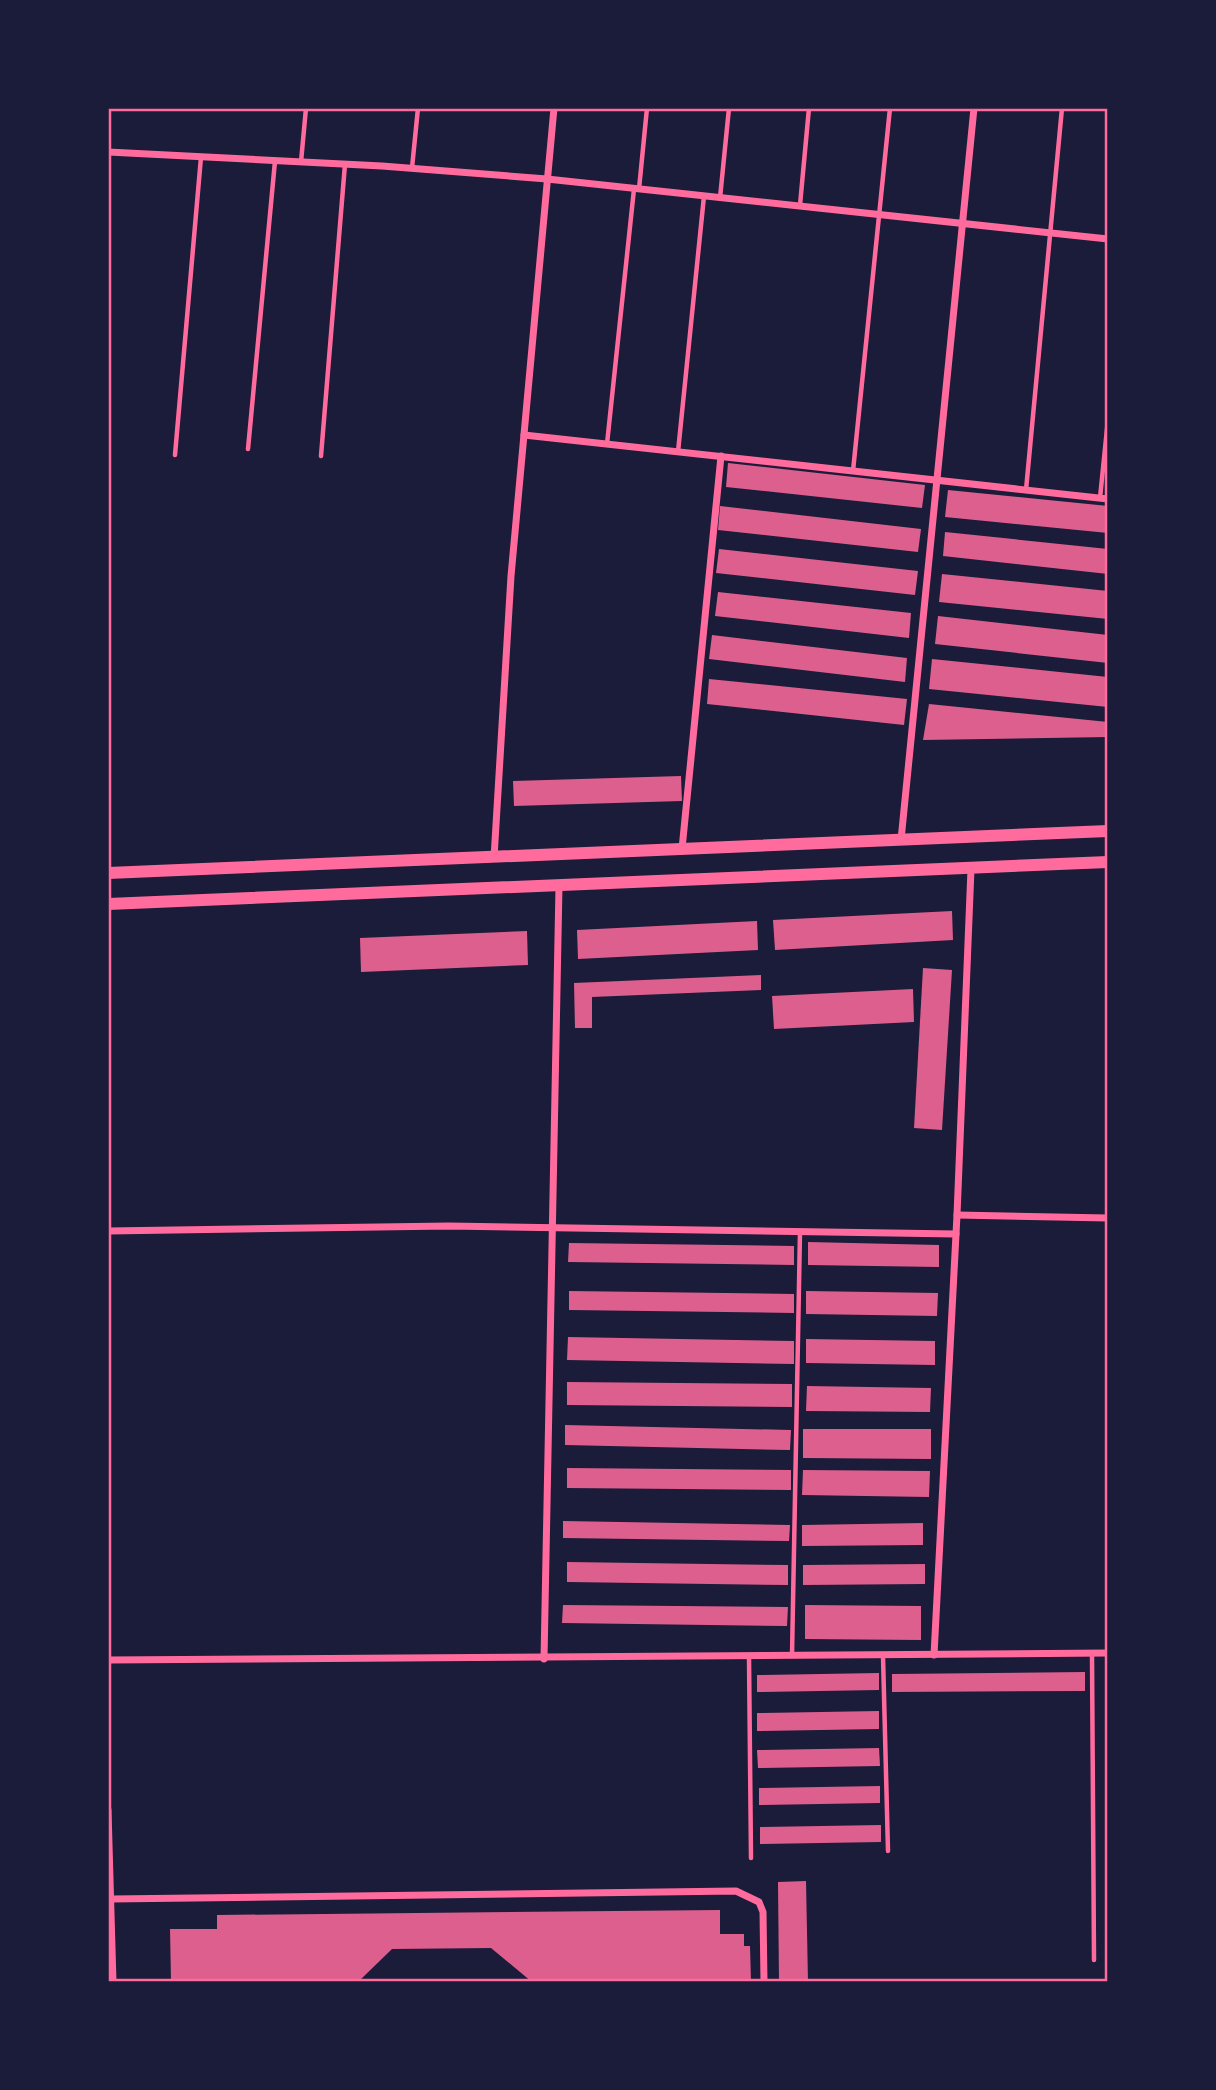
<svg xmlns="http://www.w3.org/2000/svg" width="1216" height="2090" font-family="Rubik,sans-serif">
  <rect width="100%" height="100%" fill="#1b1b3a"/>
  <g fill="#dd5f8e">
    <path d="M728 463 925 485 922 508 726 487Z"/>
    <path d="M948 490 1108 506V533L945 517Z"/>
    <path d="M720 506 921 529 918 552 718 530Z"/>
    <path d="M945 532 1108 549V574L943 556Z"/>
    <path d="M719 549 918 571 915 595 716 573Z"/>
    <path d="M942 574 1108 591V619L939 602Z"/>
    <path d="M718 592 911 613 909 638 715 616Z"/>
    <path d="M938 616 1108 635V663L935 644Z"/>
    <path d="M712 635 907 658 905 682 709 659Z"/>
    <path d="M932 659 1108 677V707L929 689Z"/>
    <path d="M709 679 907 699 904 725 707 704Z"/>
    <path d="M929 704 1108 722V737L923 740Z"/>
    <path d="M681 776 682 801 514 806 513 781Z"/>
    <path d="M952 911 953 940 775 950 773 920Z"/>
    <path d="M757 921 758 950 578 959 577 930Z"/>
    <path d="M527 931 528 965 361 972 360 938Z"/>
    <path d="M923 968 952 970 942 1130 914 1128Z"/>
    <path d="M761 975V990L592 997V1028H575L574 983Z"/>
    <path d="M913 989 914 1022 774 1029 772 996Z"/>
    <path d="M808 1242 939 1245V1267L808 1265Z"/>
    <path d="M569 1243 794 1246V1265L568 1262Z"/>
    <path d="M569 1291 794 1294V1313L569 1310Z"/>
    <path d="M806 1291 938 1293 937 1316 806 1314Z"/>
    <path d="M568 1337 794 1341V1364L567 1360Z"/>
    <path d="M806 1339 935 1341V1365L806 1363Z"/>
    <path d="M567 1382 792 1384V1407L567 1405Z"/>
    <path d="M807 1386 931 1388 930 1412 806 1411Z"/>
    <path d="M565 1425 791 1430 790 1450 565 1445Z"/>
    <path d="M803 1429H931V1459L803 1458Z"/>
    <path d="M567 1468 791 1470V1490L567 1488Z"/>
    <path d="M803 1470 930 1471 929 1497 802 1495Z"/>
    <path d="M563 1521 790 1525 789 1541 563 1538Z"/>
    <path d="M923 1523V1545L802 1546V1525Z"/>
    <path d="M567 1562 788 1565V1585L567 1582Z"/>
    <path d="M925 1564V1584L803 1585V1565Z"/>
    <path d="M563 1605 788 1607 787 1626 562 1623Z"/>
    <path d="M805 1605 921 1606V1640L805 1639Z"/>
    <path d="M1085 1672V1691L892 1692V1674Z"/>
    <path d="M879 1673V1690L757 1692V1675Z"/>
    <path d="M879 1711V1729L757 1731V1713Z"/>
    <path d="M879 1748 880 1766 758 1768 757 1750Z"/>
    <path d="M880 1786V1803L759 1805V1788Z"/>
    <path d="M881 1825V1842L760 1844V1827Z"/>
    <path d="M806 1881 808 1982H779L778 1882Z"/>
    <path d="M720 1910V1934H744V1946H750L751 1982H532L491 1948 392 1949 358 1982H171L170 1929H217V1915Z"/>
  </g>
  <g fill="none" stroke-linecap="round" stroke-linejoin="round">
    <g stroke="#ff6b9d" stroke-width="4.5">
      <path d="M301 162 306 108"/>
      <path d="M412 168 418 108"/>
      <path d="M639 189 647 108"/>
      <path d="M720 198 729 108"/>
      <path d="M800 205 809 108"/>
      <path d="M607 444 634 189"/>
      <path d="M248 449 275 161"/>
      <path d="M678 452 704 196"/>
      <path d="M175 455 201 157"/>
      <path d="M321 456 345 164"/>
      <path d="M853 471 890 108"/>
      <path d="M1026 490 1062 108"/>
      <path d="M1100 498 1108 419"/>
      <path d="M1092 1654 1094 1960"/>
      <path d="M792 1656 800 1232"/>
      <path d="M883 1656 888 1851"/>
      <path d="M749 1657 751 1858"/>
    </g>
    <g stroke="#ff6b9d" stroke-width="7">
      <path d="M108 152 382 166 547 179 1108 239"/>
      <path d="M524 435 1108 499"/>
      <path d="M901 840 974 108"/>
      <path d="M682 849 721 456"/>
      <path d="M494 858 511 576 554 108"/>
      <path d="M957 1215 1108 1218"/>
      <path d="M108 1231 449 1226 956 1234"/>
      <path d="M934 1655 957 1215 971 869"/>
      <path d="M544 1659 559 886"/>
      <path d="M108 1660 1108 1653"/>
      <path d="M108 1810 113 1982"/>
      <path d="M111 1899 736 1891 759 1902 763 1912 764 1982"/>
    </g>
    <g stroke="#ff6b9d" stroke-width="12">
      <path d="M108 873 1108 831"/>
      <path d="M108 904 1108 862"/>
    </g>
  </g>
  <rect width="1216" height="2090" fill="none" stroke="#1b1b3a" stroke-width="220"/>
  <rect x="110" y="110" width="996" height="1870" fill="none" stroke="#ff6b9d" stroke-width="2.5"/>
</svg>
